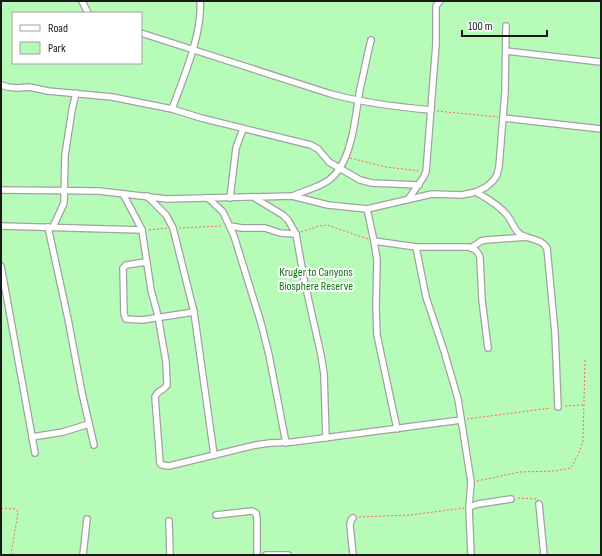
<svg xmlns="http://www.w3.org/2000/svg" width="602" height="556" font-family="'Sofia Sans Condensed',sans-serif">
  <rect width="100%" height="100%" fill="#ede7df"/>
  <path fill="#b7fbb9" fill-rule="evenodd" d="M1 1H601V555H1ZM13 13H141V63H13Z"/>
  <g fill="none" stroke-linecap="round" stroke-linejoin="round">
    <defs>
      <g id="minor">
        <path d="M82 1 88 13"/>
        <path d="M141 33 331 94C364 103 397 107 431 110"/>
        <path d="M506 51 601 62"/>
        <path d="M1 85 8 87 17 88 29 87 48 91 112 97 172 109 201 118 311 145 318 149 329 162 360 180 372 183 419 185"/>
        <path d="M172 109C183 79 203 32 200 1"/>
        <path d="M503 118 601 129"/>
        <path d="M1 190 99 191 167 199 292 196 328 205 367 209 432 194 462 195 476 192 486 187 493 181 497 175 499 167 505 92 506 26"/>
        <path d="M476 192C486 198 498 204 506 214 512 220 513 229 520 234 529 240 541 238 547 248L555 333 558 407"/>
        <path d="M123 194 138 222 142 230 151 290 158 316 166 362 167 385C164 391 157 390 155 397L160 463 162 465 169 466 256 445 270 443 293 442 461 420"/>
        <path d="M147 196 166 215 173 228 194 312 214 455"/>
        <path d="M293 196C305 190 318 188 329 180 353 162 355 116 360 89 364 72 367 56 371 40"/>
        <path d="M253 197 283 215 288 220 296 234 304 279 321 355 324 374 326 438"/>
        <path d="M208 198 223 212 234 236 261 323 269 355 286 443"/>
        <path d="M230 198 236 148 243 129"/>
        <path d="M409 198 423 178 426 172 436 44V6L440 1"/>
        <path d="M367 209 374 241 377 260 376 307 377 335 397 429"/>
        <path d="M1 226 142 230"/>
        <path d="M230 226 242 228H265L280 233 296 234"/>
        <path d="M48 227 68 319 82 393 94 445"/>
        <path d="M53 227 64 203 65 155 72 110 76 93"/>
        <path d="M374 241 416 247H468C474 248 479 252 480 258L482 300 488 348"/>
        <path d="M416 247 426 297 444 351 458 399 471 482 469 507 471 555"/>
        <path d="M471 248 481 241 486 240 527 237"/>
        <path d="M146 262 126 265 123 268 124 314 126 319 142 320 194 312"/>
        <path d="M1 266 35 453"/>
        <path d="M32 437 63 432 89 424"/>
        <path d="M539 504 544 555"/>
        <path d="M469 507 478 504 511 499"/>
        <path d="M216 515 252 511 256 513 257 519V555"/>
        <path d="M353 518 351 520 350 525 353 555"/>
        <path d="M169 521 170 555"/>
        <path d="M83 555 87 519"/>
        <path d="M266 555H288"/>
      </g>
    </defs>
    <use href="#minor" stroke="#a1a1a1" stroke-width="8"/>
    <g stroke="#ff665e" stroke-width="1" stroke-dasharray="2 2" stroke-linecap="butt">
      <path d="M437 111 498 117"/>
      <path d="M350 158 386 167 420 171"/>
      <path d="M179 228 223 226"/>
      <path d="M149 230 167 228"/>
      <path d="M301 232 319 226 327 225 368 239"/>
      <path d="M565 406 583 405"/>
      <path d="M467 419 551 408"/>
      <path d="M477 481 520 472 555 471 571 468 578 455 583 442 585 359"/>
      <path d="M518 498 536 499"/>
      <path d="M1 508 15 509 18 512 11 555"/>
      <path d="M359 517 410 515 464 508"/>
    </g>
    <use href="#minor" stroke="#fff" stroke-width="5.5"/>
  </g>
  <g text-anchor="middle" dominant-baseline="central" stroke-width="4" stroke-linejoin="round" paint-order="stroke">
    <g font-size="12" fill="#067a0a" stroke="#fff">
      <text x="316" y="272">Kruger to Canyons<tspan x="316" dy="14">Biosphere Reserve</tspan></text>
    </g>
  </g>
  <rect width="602" height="556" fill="none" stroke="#1a1a1a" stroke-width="4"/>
  <rect x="12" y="12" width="130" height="52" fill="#ffffff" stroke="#a3a3a3"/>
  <rect x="20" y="25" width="20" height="6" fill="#ffffff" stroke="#a3a3a3"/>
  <text x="48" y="32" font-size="12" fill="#1a1a1a">Road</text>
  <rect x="20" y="42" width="20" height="12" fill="#b7fbb9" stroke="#a3a3a3"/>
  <text x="48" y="52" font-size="12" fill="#1a1a1a">Park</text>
  <path d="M462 30v6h85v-6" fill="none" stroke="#1a1a1a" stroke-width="2"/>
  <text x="468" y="30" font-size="12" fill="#1a1a1a" stroke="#ffffff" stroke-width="3" paint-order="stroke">100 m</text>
</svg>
